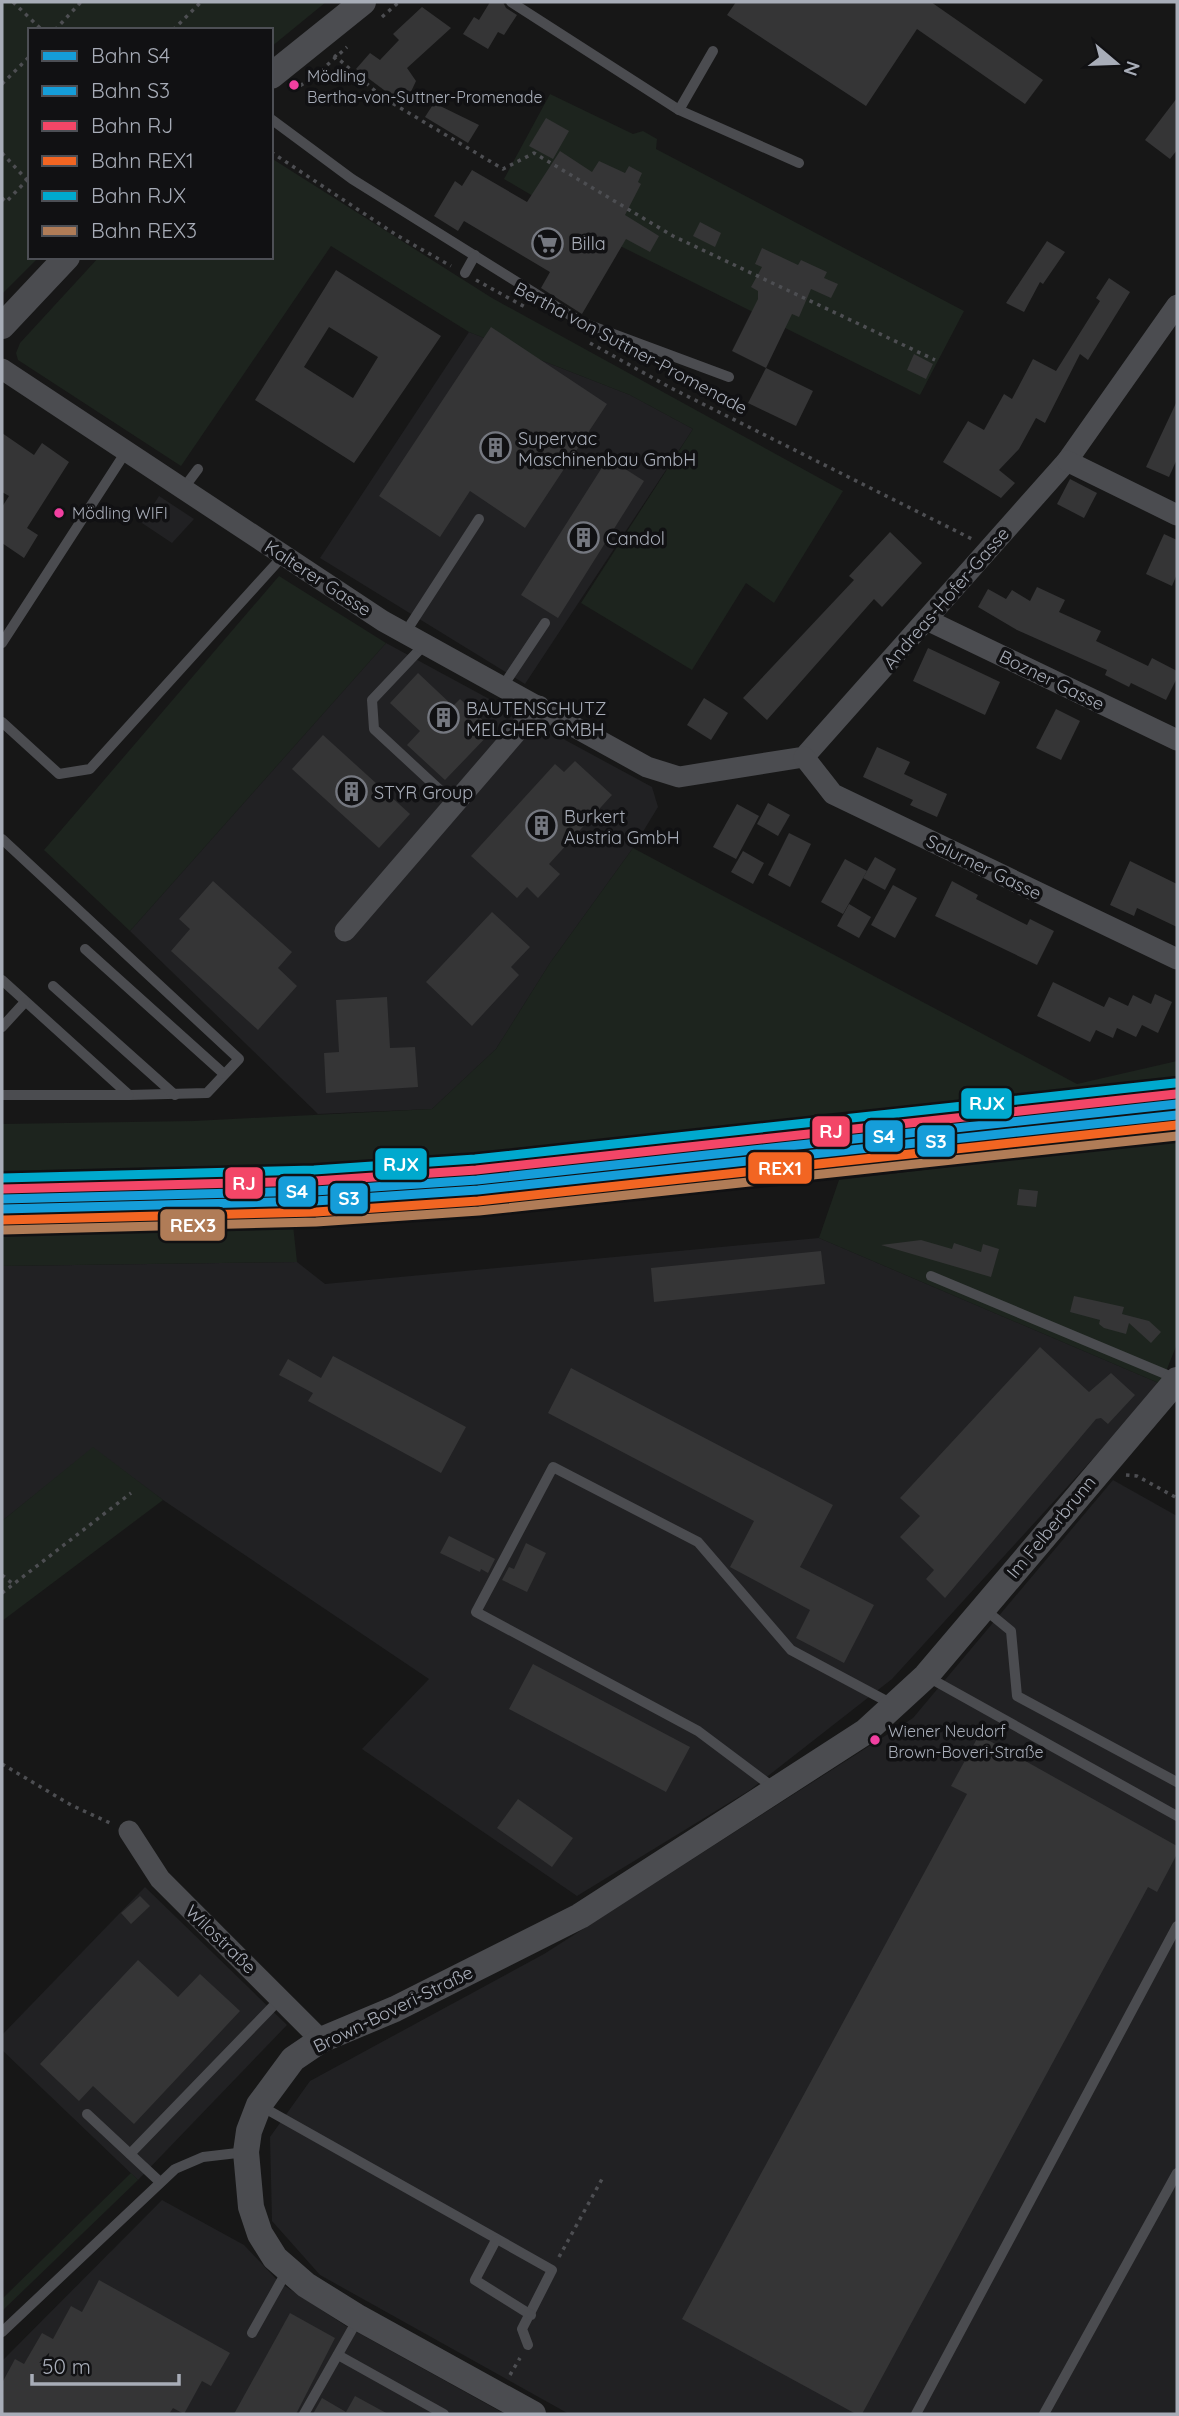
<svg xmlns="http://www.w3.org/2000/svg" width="1179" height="2416" font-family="Quicksand,sans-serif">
  <rect width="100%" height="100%" fill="#171717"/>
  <g fill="#212123">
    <path d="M469 332 630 395 693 429 525 684 320 558Z"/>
    <path d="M159 496 194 519 172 543 142 523Z"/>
    <path d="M386 643 652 787 658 807 633 848 550 963 496 1049 432 1109 318 1114 130 931Z"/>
    <path d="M819 1238 1161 1384 892 1679 750 1790 577 1896 362 1749 429 1679 163 1500 93 1448 2 1521V1266L297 1262 325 1284Z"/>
    <path d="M1113 1480 1177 1516V2414H569L320 2275 272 2221 270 2137 310 2081 544 1954 913 1718Z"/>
    <path d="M145 1887 287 2025 138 2180 2 2050V2035Z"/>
    <path d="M162 2200 244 2245 279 2282 346 2326 505 2414H2V2361Z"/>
  </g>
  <g fill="#1d241e">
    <path d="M2 2H326L271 47V30H30V257H39L2 294Z"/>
    <path d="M550 94 633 134 643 131 657 139 656 149 964 311 920 395 602 237 504 179Z"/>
    <path d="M271 158 492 298 843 491 774 603 746 583 692 670 581 603 693 429 630 395 469 332 331 246 181 466 18 360 16 353 20 343 99 257H271Z"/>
    <path d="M279 576 386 643 130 931 44 850Z"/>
    <path d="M633 848 1077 1084 1177 1061V1092L592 1157 431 1171 169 1189 2 1185V1124L194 1121 432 1109 496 1049 550 963Z"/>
    <path d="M1177 1140V1344L1161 1384 819 1238 839 1180Z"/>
    <path d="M293 1225 297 1262 2 1266V1228L84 1231Z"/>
    <path d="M93 1447 163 1500 2 1621V1521Z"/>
    <path d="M131 2173 138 2180 2 2311V2299Z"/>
  </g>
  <g fill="#353536" fill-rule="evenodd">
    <path d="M490 2H503L506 8 517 15 504 35 498 32 488 49 463 34 474 17 479 20Z"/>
    <path d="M736 2H931L1043 80 1025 104 917 29 866 106 727 15Z"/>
    <path d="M422 7 451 28 407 68 416 81 409 96 406 95 400 102 356 69 370 53 380 60 399 40 393 34Z"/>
    <path d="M1177 98V150L1170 159 1145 140Z"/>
    <path d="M434 103 479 125 468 143 425 117Z"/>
    <path d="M546 118 569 131 553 159 529 146Z"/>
    <path d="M560 151 592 172 599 161 625 173 629 166 642 173 638 182 641 184 625 215 659 236 650 252 626 239 582 314 541 288 550 272 464 221 458 231 434 216 455 181 462 186 472 170 527 202Z"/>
    <path d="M700 222 721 233 715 247 693 236Z"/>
    <path d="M1047 241 1065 252 1043 284 1040 282 1024 312 1006 303Z"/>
    <path d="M762 248 798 265 801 260 827 272 824 278 838 284 831 298 811 289 799 317 792 314 766 368 732 351 758 299V291L751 287 762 267 755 264Z"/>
    <path d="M336 270 441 336 354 463 255 400ZM329 327 378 357 353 398 304 367Z"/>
    <path d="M1109 278 1130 292 1088 360 1080 354 1045 423 1036 418 1019 449 999 470 1015 483 1001 498 943 462 968 421 984 430 1004 394 1012 399 1033 359 1056 371 1100 301 1096 298Z"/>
    <path d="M491 327 607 404 525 528 470 491 440 537 379 496Z"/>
    <path d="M914 354 933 364 926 379 907 370Z"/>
    <path d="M766 368 813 391 796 426 748 403Z"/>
    <path d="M1177 401V459L1169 477 1146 467Z"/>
    <path d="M2 433 34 455 42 443 69 462 27 528 38 535 24 558 2 543V507L9 496 2 492Z"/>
    <path d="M608 458 644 481 558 618 521 595Z"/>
    <path d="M1070 479 1097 493 1084 518 1057 504Z"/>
    <path d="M890 532 922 563 882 607 874 599 767 720 743 698 854 580 849 576Z"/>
    <path d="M1164 534 1177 540V574L1172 586 1146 574Z"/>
    <path d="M1037 587 1065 600 1059 612 1101 631 1096 641 1148 666 1152 658 1177 671V678L1166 700 1131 683 1129 687 1105 675 1107 670 1017 630 978 607 988 589 1006 599 1012 590 1030 601Z"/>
    <path d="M928 648 1000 682 985 715 913 681Z"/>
    <path d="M418 673 453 706 460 699 493 730 445 780 407 745 420 731 390 703Z"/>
    <path d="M704 698 728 713 711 740 687 725Z"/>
    <path d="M1056 709 1080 721 1061 760 1036 748Z"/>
    <path d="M323 735 410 814 379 848 292 769Z"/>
    <path d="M877 747 910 762 904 774 947 794 937 817 910 805 913 800 863 777Z"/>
    <path d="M575 761 612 795 549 864 560 874 538 898 527 887 517 898 471 856 555 764 564 772Z"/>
    <path d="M768 803 790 815 778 836 757 824Z"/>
    <path d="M737 804 759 816 736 859 713 847Z"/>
    <path d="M789 833 811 844 790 887 768 875Z"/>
    <path d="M743 851 764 863 753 884 731 872Z"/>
    <path d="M875 857 896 869 885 890 863 878Z"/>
    <path d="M845 859 867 871 843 914 821 902Z"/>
    <path d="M1130 861 1177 884V927L1137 908 1134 916 1110 905Z"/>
    <path d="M213 881 292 952 278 968 297 986 258 1030 171 951 190 929 179 919Z"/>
    <path d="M952 881 978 895 976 899 1027 925 1030 919 1054 931 1037 965 935 916Z"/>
    <path d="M893 885 917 898 895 938 871 925Z"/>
    <path d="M849 904 871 917 859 938 837 926Z"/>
    <path d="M492 912 530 947 511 967 519 975 472 1026 426 982Z"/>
    <path d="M1053 982 1104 1007 1109 997 1128 1006 1133 995 1151 1004 1155 994 1172 1002 1158 1033 1142 1025 1136 1037 1117 1028 1113 1038 1096 1030 1090 1042 1037 1016Z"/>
    <path d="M387 997 390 1048 415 1047 418 1087 326 1093 324 1053 339 1052 336 1000Z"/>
    <path d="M1019 1189 1038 1191 1036 1207 1017 1205Z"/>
    <path d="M921 1240 952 1249 954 1243 981 1252 983 1244 999 1249 991 1277 881 1245Z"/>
    <path d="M821 1251 825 1284 654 1302 651 1268Z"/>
    <path d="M1074 1296 1124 1307 1122 1314 1149 1321 1161 1332 1151 1343 1129 1323 1126 1334 1104 1328 1099 1324 1100 1320 1070 1312Z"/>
    <path d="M1040 1347 1089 1392 1111 1373 1135 1395 1108 1424 1101 1418 1096 1419 945 1598 926 1579 934 1570 900 1537 920 1516 900 1498Z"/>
    <path d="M333 1356 466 1427 441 1473 308 1401 313 1393 279 1375 288 1359 321 1378Z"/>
    <path d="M571 1368 833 1505 800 1567 874 1605 844 1663 796 1638 810 1610 730 1567 754 1521 548 1413Z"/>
    <path d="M449 1536 495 1559 488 1573 481 1569 480 1572 440 1553Z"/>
    <path d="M526 1543 546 1553 527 1592 502 1580 509 1567 514 1569Z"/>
    <path d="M533 1664 690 1747 666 1792 509 1709Z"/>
    <path d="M979 1735 1177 1846V1854L1157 1892 1148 1887 862 2414H856L682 2319 967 1794 951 1786Z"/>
    <path d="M518 1799 573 1838 552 1867 497 1828Z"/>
    <path d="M140 1896 150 1906 131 1924 121 1913Z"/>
    <path d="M138 1960 178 1997 200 1974 240 2011 134 2124 93 2086 79 2101 40 2064Z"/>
    <path d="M99 2280 230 2353 211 2386 202 2381 184 2414 173 2408 169 2414H2V2383L15 2359 24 2364 42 2333 53 2339 71 2306 82 2312Z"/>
    <path d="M290 2313 335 2338 296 2414H234Z"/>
    <path d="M355 2396 388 2414H313L322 2398 346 2412Z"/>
  </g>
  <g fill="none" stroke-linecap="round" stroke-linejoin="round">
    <g stroke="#4d4e52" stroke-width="3.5" stroke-dasharray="3.5 5" stroke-linecap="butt">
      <path d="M13 2 42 30"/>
      <path d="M382 17 399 2"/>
      <path d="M55 30 81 2"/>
      <path d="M173 30 201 2"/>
      <path d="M334 55 382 97 503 169 534 153 673 236 935 360"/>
      <path d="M2 84 30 56"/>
      <path d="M293 90 314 77 347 47"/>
      <path d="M271 152 398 236 451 266"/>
      <path d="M2 153 27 180"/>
      <path d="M2 198 6 202 30 177"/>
      <path d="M476 280 525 307"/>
      <path d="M590 343 671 388 972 539"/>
      <path d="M1126 1475 1137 1476 1177 1498"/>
      <path d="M2 1575 13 1584"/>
      <path d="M2 1593 131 1493"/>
      <path d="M2 1764 71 1805 110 1823"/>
      <path d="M559 2257 602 2179"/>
      <path d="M510 2375 520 2358"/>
    </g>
    <g stroke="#4b4c50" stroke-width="10">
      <path d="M511 2 679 110 799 163"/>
      <path d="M679 110 713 51"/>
      <path d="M271 119 352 179 581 322 729 377"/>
      <path d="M465 273 475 255"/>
      <path d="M183 489 198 469"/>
      <path d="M405 633 479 519"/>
      <path d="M2 643 127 450"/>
      <path d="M425 644 372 700 374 729 456 805"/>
      <path d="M503 686 545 623"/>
      <path d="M2 722 59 774 90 769 283 556"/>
      <path d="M2 839 239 1059 207 1093 129 1095 2 980"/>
      <path d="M85 949 224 1074"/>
      <path d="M53 986 175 1095"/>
      <path d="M2 1027 25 1002"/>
      <path d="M2 1095H129"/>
      <path d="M931 1276 1177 1379"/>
      <path d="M983 1608 1011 1631 1017 1696 1177 1782"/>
      <path d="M926 1676 1177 1816"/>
      <path d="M774 1788 698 1731 476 1612 553 1467 698 1542 791 1650 892 1704"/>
      <path d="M259 2105 552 2270 522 2329 528 2345"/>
      <path d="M87 2114 160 2182"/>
      <path d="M130 2154 281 1998"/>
      <path d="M496 2240 475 2280 531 2315"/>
      <path d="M2 2332 175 2169 203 2157 246 2152"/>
      <path d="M252 2333 288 2269"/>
      <path d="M338 2355 444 2414"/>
      <path d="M304 2414 358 2319"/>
      <path d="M916 2414 1177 1926"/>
      <path d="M1044 2414 1177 2173"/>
    </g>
    <g stroke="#4b4c50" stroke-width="21">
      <path d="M2 369 383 621 647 767 679 777 804 757 1067 461 1177 305"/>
      <path d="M1067 461 1177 515"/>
      <path d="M927 620 1177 740"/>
      <path d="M804 757 833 794 1177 959"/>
      <path d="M345 931 539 706"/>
      <path d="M129 1831 160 1879 321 2040"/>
    </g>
    <g stroke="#4b4c50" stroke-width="26">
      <path d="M271 76 363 2"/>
      <path d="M2 326 67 257"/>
      <path d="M533 2414 359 2318 306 2285 275 2258 260 2234 251 2207 246 2152 249 2131 259 2105 293 2059 321 2040 395 2009 580 1916 865 1732 926 1676 1177 1380"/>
    </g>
    <defs>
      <path id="rail-1" d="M2 1199 315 1191 477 1180 1177 1104"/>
      <path id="rail-2" d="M2 1209 315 1201 478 1190 1177 1115"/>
      <path id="rail-3" d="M2 1189 315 1181 476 1170 1176 1094"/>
      <path id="rail-4" d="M3 1220 316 1212 478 1201 1177 1125"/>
      <path id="rail-5" d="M2 1178 314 1170 475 1159 1175 1083"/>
      <path id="rail-6" d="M3 1230 316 1222 479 1211 1177 1136"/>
    </defs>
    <use href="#rail-1" stroke="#111113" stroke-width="14"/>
    <use href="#rail-2" stroke="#111113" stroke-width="14"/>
    <use href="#rail-3" stroke="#111113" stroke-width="14"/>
    <use href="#rail-4" stroke="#111113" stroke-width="14"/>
    <use href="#rail-5" stroke="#111113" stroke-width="14"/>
    <use href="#rail-6" stroke="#111113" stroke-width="14"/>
    <use href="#rail-1" stroke="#159dd9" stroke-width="9"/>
    <use href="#rail-2" stroke="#159dd9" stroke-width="9"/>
    <use href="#rail-3" stroke="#f34667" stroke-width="9"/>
    <use href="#rail-4" stroke="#f26522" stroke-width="9"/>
    <use href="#rail-5" stroke="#00a9ce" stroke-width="9"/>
    <use href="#rail-6" stroke="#b07c57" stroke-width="9"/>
  </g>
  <defs>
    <symbol id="supermarket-ring" viewBox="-11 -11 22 22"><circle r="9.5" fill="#111113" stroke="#757880" stroke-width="1.5"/><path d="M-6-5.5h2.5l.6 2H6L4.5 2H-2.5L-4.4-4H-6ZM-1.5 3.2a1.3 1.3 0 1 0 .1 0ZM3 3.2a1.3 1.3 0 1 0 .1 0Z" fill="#757880"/></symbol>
    <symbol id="building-ring" viewBox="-11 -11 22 22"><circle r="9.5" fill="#111113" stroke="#757880" stroke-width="1.5"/><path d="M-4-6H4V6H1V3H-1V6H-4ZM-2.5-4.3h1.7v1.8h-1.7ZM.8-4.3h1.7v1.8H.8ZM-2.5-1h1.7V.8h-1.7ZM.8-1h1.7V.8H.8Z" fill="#757880"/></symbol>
  </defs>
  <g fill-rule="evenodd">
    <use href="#supermarket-ring" x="530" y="226" width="35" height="35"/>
    <use href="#building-ring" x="478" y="430" width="35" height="35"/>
    <use href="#building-ring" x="566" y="520" width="35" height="35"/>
    <use href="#building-ring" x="426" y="700" width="35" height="35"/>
    <use href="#building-ring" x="334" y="774" width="35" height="35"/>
    <use href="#building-ring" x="524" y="808" width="35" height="35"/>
  </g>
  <g fill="#f240a1" stroke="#111113" stroke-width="2.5">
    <circle cx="294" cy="85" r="6"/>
    <circle cx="59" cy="513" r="6"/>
    <circle cx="875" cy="1740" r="6"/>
  </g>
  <g text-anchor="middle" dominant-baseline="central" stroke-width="7" stroke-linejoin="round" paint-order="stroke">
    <g font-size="16" fill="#a8adb8" stroke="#111113" text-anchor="start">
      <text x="307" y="76">Mödling<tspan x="307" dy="21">Bertha-von-Suttner-Promenade</tspan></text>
      <text x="72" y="513">Mödling WIFI</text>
      <text x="888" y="1731">Wiener Neudorf<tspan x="888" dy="21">Brown-Boveri-Straße</tspan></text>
    </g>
    <g font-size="18" fill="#a8adb8" stroke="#111113" text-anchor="start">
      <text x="571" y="243">Billa</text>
      <text x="518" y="438">Supervac<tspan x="518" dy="21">Maschinenbau GmbH</tspan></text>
      <text x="606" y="538">Candol</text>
      <text x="466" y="708">BAUTENSCHUTZ<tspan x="466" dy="21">MELCHER GMBH</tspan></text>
      <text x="374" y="792">STYR Group</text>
      <text x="564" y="816">Burkert<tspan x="564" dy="21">Austria GmbH</tspan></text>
    </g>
    <g font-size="18" fill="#a8adb8" stroke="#111113">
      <text transform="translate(631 348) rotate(28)">Bertha von Suttner-Promenade</text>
      <text transform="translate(318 578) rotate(33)">Kalterer Gasse</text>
      <text transform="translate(946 598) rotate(-49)">Andreas-Hofer-Gasse</text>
      <text transform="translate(1052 680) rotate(26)">Bozner Gasse</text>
      <text transform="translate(984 867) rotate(26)">Salurner Gasse</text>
      <text transform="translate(1051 1527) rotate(-50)">Im Felberbrunn</text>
      <text transform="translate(221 1939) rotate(44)">Wilostraße</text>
      <text transform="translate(393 2009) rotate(-26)">Brown-Boveri-Straße</text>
    </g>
  </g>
  <g stroke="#111113" stroke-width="2.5">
    <rect x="960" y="1087" width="53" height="33" rx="7" fill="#00a9ce"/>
    <rect x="811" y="1115" width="40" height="33" rx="7" fill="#f34667"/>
    <rect x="864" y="1119" width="40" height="34" rx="7" fill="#159dd9"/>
    <rect x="916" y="1124" width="40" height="34" rx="7" fill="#159dd9"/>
    <rect x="374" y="1147" width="54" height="34" rx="7" fill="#00a9ce"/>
    <rect x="747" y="1151" width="66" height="34" rx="7" fill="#f26522"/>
    <rect x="224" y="1166" width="40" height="34" rx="7" fill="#f34667"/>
    <rect x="277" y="1175" width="40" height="33" rx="7" fill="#159dd9"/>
    <rect x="329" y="1182" width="40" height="33" rx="7" fill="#159dd9"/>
    <rect x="159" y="1208" width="67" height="34" rx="7" fill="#b07c57"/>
  </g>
  <g font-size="19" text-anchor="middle" font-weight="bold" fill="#fff">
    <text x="987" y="1110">RJX</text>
    <text x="831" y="1138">RJ</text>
    <text x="884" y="1143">S4</text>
    <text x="936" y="1148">S3</text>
    <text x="401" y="1171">RJX</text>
    <text x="780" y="1175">REX1</text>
    <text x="244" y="1190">RJ</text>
    <text x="297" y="1198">S4</text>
    <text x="349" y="1205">S3</text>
    <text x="193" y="1232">REX3</text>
  </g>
  <rect width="1179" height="2416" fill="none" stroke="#a8adb8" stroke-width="7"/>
  <rect x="28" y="28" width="245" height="231" fill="#111113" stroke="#4d4f55" stroke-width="2"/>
  <rect x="42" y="51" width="35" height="10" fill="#159dd9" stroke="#4d4f55" stroke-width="2"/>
  <text x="91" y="63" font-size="21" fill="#a8adb8">Bahn S4</text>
  <rect x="42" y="86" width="35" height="10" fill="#159dd9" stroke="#4d4f55" stroke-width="2"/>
  <text x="91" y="98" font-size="21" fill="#a8adb8">Bahn S3</text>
  <rect x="42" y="121" width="35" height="10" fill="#f34667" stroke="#4d4f55" stroke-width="2"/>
  <text x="91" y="133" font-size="21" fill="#a8adb8">Bahn RJ</text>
  <rect x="42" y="156" width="35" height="10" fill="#f26522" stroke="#4d4f55" stroke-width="2"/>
  <text x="91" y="168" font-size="21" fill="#a8adb8">Bahn REX1</text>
  <rect x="42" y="191" width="35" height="10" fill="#00a9ce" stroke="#4d4f55" stroke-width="2"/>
  <text x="91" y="203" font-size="21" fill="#a8adb8">Bahn RJX</text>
  <rect x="42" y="226" width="35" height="10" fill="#b07c57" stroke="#4d4f55" stroke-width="2"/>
  <text x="91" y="238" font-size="21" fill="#a8adb8">Bahn REX3</text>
  <g transform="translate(1116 63) rotate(109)" stroke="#111113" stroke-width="5" paint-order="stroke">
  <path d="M0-5L12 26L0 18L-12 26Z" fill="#a8adb8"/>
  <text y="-10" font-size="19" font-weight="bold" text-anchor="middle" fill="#a8adb8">N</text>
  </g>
  <path d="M32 2374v10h147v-10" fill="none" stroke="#a8adb8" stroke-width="3.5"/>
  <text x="42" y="2374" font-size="21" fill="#a8adb8" stroke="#111113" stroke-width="5" paint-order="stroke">50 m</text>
</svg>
